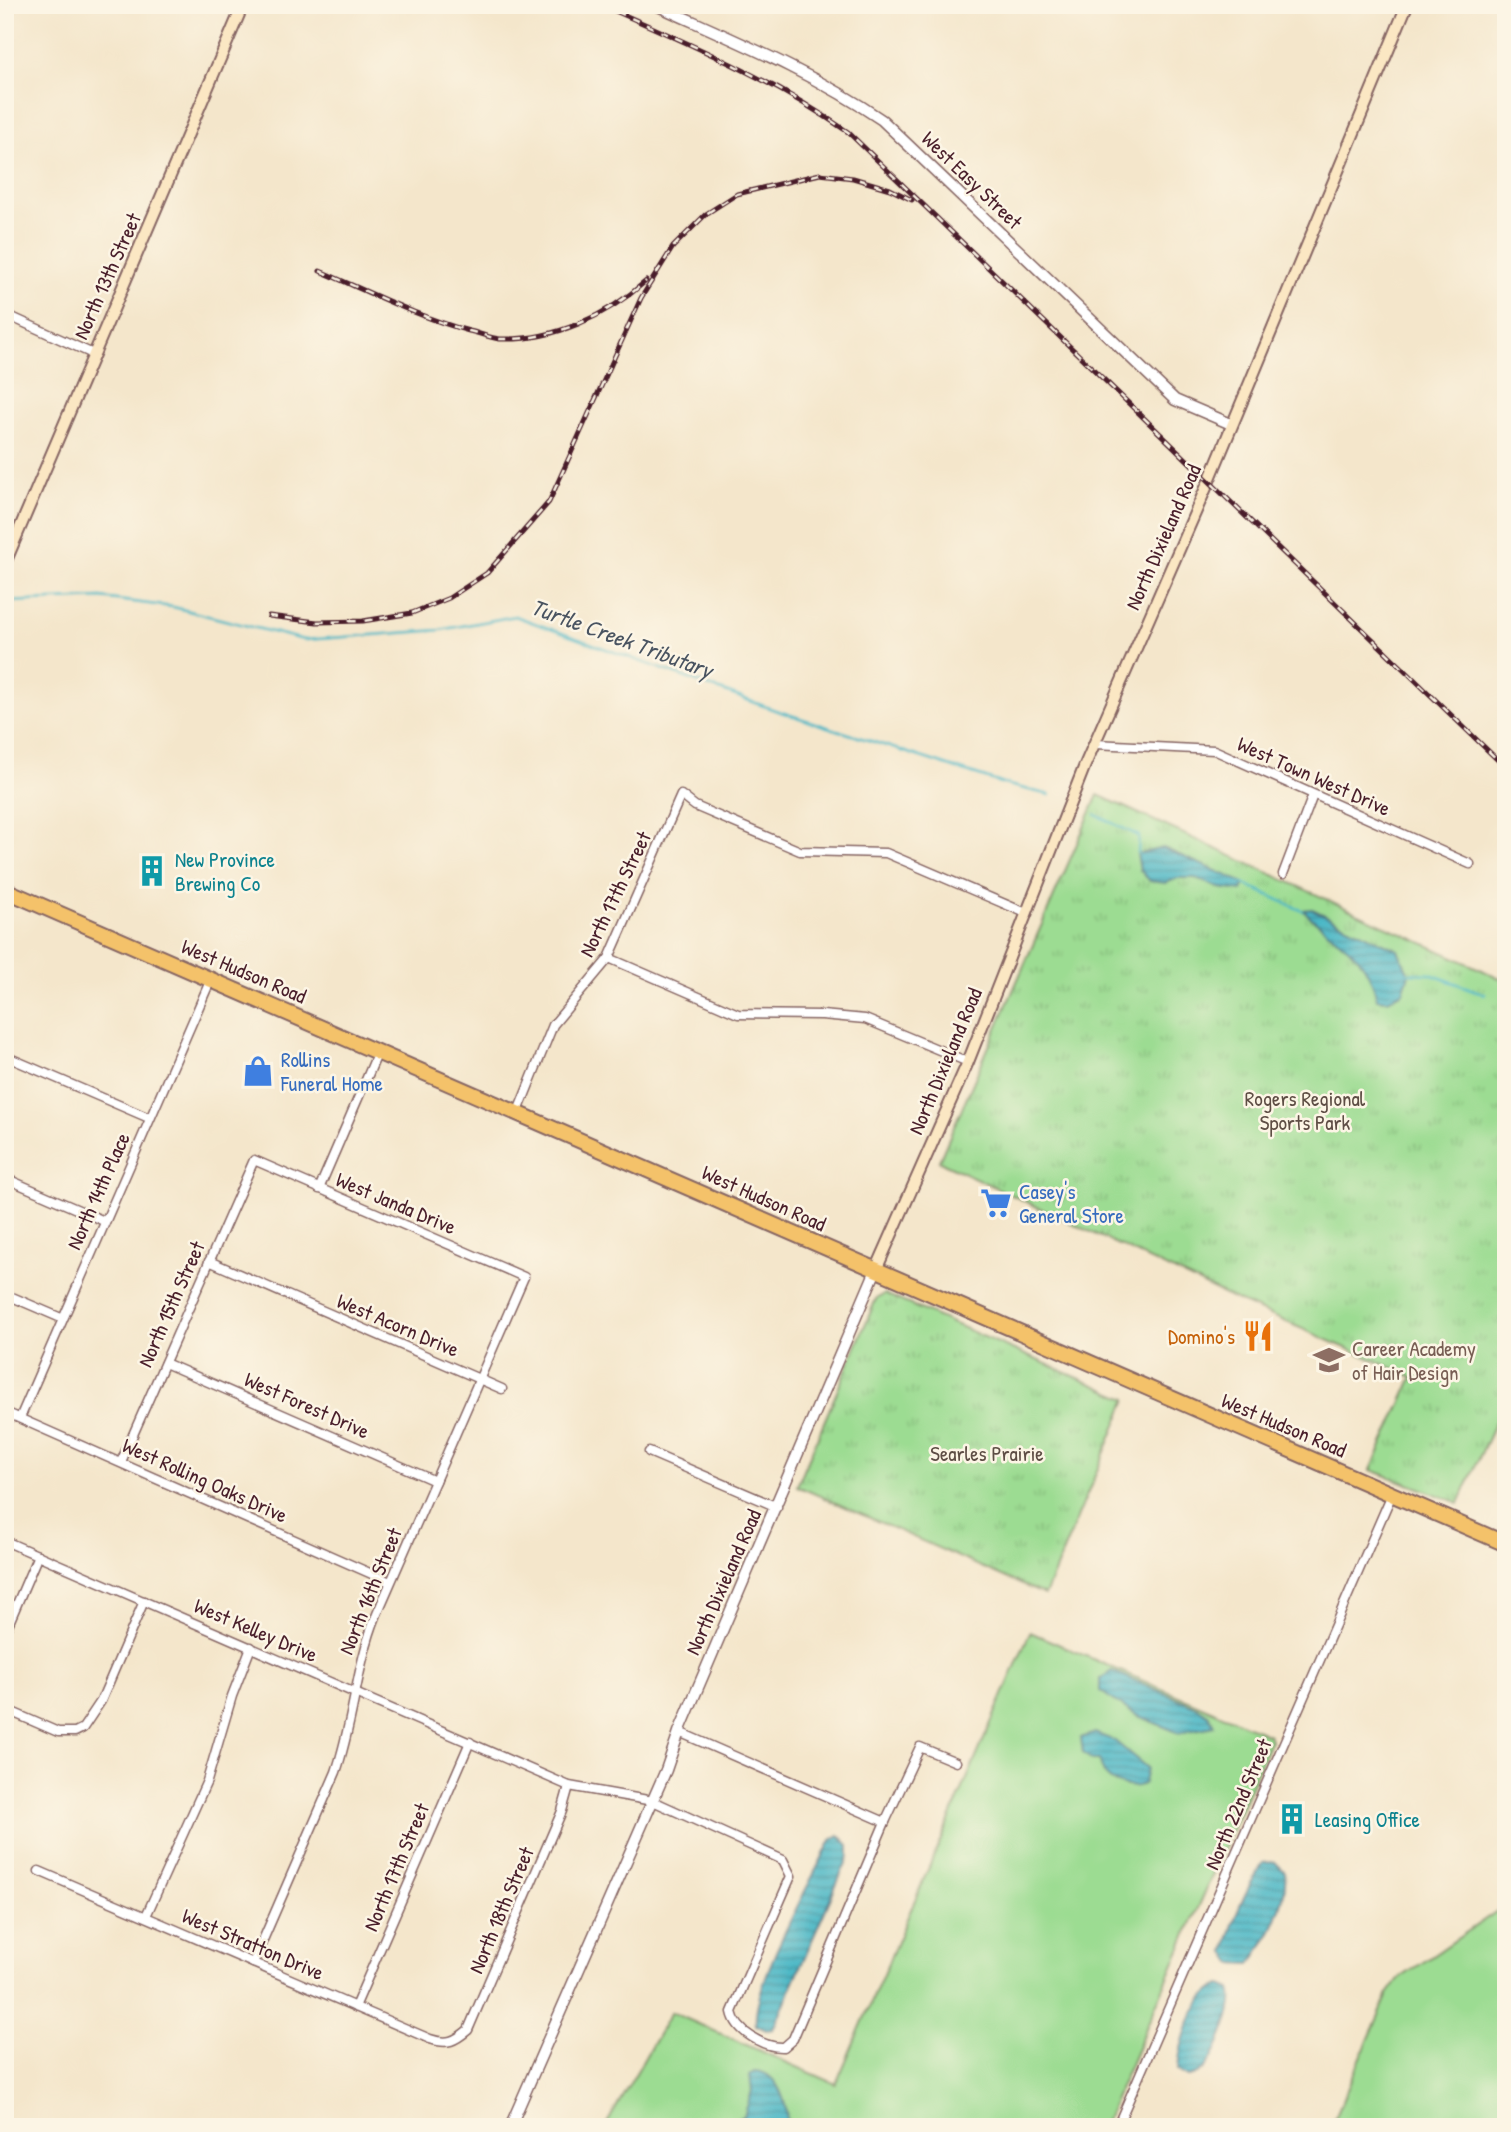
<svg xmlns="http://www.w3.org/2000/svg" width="1511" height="2132" font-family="'Patrick Hand',sans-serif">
  <defs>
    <pattern id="park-tufts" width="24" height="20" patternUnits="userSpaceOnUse" patternTransform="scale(1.75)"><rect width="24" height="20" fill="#9cdc92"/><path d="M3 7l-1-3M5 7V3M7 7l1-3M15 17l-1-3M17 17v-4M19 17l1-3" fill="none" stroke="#88bc7e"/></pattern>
    <pattern id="water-rules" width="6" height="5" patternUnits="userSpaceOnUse" patternTransform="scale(1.75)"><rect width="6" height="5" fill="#4ab7c6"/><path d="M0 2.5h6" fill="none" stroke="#4094a1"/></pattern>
  </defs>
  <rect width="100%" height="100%" fill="#fcf5e5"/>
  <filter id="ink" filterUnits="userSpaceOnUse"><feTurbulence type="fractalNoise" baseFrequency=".0143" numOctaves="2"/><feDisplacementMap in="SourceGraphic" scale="14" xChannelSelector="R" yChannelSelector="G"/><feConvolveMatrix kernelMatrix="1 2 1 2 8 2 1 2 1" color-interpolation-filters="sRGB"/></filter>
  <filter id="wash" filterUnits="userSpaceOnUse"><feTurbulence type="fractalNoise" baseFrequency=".00686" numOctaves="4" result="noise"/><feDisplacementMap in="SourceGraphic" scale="28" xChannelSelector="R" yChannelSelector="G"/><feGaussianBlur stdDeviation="1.57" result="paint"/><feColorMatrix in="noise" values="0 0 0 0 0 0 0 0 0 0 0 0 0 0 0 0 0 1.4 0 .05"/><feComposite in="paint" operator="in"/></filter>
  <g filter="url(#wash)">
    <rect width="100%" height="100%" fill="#f4e6cb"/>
    <g fill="#9cdc92" stroke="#737e5e" stroke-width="2">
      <path d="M1030 1632 1269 1735 1271 1740 1103 2127H605L671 2012 836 2084Z"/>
      <path d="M1506 1905V2127H1331L1388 1994 1399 1979Z"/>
    </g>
    <g fill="url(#park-tufts)" stroke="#737e5e" stroke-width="2">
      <path d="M1098 795 1506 981V1398L1459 1503 1371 1470 1413 1377 1238 1301 939 1161Z"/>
      <path d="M885 1294 1127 1399 1045 1595 797 1486 876 1299Z"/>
    </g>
    <g fill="url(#water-rules)" stroke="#4a6b78" stroke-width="2">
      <path d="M1163 848 1244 883 1242 891 1219 888 1195 878H1178L1166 883 1150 881 1140 870 1137 854Z"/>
      <path d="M1312 909 1398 950 1409 974 1403 992 1388 1000 1377 999C1366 948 1336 943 1303 910Z"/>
      <path d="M1112 1671 1197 1707 1209 1715 1214 1726 1179 1733 1136 1715 1100 1691V1679Z"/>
      <path d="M1095 1733 1115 1741 1147 1768 1144 1783C1133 1791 1109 1784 1103 1771 1101 1767 1101 1763 1099 1760H1092L1083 1753 1081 1738Z"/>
      <path d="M839 1835 849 1845V1856L773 2029 766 2030 756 2025C751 1986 812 1880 831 1840Z"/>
      <path d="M1275 1862 1285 1872C1288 1904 1268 1938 1251 1964L1232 1963 1225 1952C1232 1922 1246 1889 1263 1863Z"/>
      <path d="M1221 1985 1231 1989C1238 2004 1217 2053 1206 2066 1201 2073 1196 2075 1188 2077L1178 2071C1179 2045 1194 1995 1221 1985Z"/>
      <path d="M756 2071C779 2073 789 2107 786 2127H723L744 2116 752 2091 750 2075Z"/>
    </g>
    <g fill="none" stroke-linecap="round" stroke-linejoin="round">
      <g stroke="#4ab7c6" stroke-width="2.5">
        <path d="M5 602 101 598 173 607 304 640 440 630 515 616 775 710 1004 784 1050 795"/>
        <path d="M1096 815 1139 836 1138 854"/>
        <path d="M1242 883 1303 911"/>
        <path d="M1408 973 1430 974 1485 994"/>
      </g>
    </g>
  </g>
  <g filter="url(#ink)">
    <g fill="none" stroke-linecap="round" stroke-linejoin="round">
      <defs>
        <g id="minor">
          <path d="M5 314 93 354"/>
          <path d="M1095 744 1214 750 1470 864"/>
          <path d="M1283 874 1313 795"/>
          <path d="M609 958 738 1014 822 1015 865 1019 968 1062"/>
          <path d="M5 1056 149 1118"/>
          <path d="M517 1114 553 1025 609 958 681 795 695 806 800 851 886 853 1026 913"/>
          <path d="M5 1178 104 1221"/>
          <path d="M319 1189 378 1052"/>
          <path d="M209 1261 502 1389"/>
          <path d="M5 1294 61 1318"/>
          <path d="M165 1363 435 1481"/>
          <path d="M5 1412 390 1582"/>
          <path d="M20 1418 211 979"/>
          <path d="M649 1452 777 1507"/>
          <path d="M121 1462 254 1160 524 1277 377 1614C356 1665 354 1720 336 1772L253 1963"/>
          <path d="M5 1541 569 1786 653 1801 783 1860 791 1876 732 2012C736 2032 765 2048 784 2047L793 2039 885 1822 920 1747 956 1762"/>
          <path d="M5 1632 38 1555"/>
          <path d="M5 1709 58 1732H75L83 1728 101 1701 144 1601"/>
          <path d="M679 1732 885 1822"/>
          <path d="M39 1871 430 2039C448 2045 455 2041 468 2030L562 1811 569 1786"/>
          <path d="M146 1916 207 1781 232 1696 251 1647"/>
          <path d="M355 2007 470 1742"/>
          <path d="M1117 2127 1392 1494"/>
        </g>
        <g id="tertiary">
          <path d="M656 5C733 40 812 72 882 120L1175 400 1231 424"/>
          <path d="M510 2127 666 1770 679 1732 876 1270"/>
        </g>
        <g id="secondary">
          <path d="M5 563 243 5"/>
          <path d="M876 1270 968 1062 1085 765 1209 481 1407 5"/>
        </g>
        <path id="trunk" d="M5 890 1506 1544"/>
      </defs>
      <use href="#minor" stroke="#866563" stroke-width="11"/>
      <use href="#tertiary" stroke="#866563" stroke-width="13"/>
      <use href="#secondary" stroke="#866563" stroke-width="14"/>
      <use href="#trunk" stroke="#866563" stroke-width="18"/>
      <use href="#minor" stroke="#fff" stroke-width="8"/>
      <use href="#tertiary" stroke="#fff" stroke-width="10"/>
      <use href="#secondary" stroke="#fbe7c3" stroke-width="10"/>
      <use href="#trunk" stroke="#f4c26a" stroke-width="14"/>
      <defs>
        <g id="rail">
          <path d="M602 5C687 43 771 78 848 132L1506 768"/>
          <path d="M320 271C369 292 418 317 469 331 479 333 490 338 500 339 553 341 607 316 646 281"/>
          <path d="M269 616 317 622 363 621 412 613 449 598 487 573 549 502 641 298 673 247 706 214 737 194 820 174 853 178 890 189 912 200"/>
        </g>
      </defs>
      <use href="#rail" stroke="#4a1f2b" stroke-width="5"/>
      <use href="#rail" stroke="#fcf5e5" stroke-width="2.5" stroke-dasharray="8" stroke-linecap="butt"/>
    </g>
  </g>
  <defs>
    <symbol id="building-bare" viewBox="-9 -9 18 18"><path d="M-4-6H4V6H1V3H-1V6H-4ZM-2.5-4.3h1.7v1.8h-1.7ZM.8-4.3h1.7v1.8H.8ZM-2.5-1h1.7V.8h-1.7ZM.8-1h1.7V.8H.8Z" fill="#0f9aa8" stroke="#fcf5e5" stroke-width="2.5" paint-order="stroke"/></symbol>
    <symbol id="shop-bare" viewBox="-9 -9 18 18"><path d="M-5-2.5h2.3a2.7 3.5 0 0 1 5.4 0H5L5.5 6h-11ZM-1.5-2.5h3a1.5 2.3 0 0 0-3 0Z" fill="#3f7fe0" stroke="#fcf5e5" stroke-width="2.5" paint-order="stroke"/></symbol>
    <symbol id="supermarket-bare" viewBox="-9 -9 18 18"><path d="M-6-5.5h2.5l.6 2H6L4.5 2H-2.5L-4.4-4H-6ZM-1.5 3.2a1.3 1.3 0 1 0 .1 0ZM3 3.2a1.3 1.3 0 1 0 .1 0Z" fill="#3f7fe0" stroke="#fcf5e5" stroke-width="2.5" paint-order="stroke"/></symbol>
    <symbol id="restaurant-bare" viewBox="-9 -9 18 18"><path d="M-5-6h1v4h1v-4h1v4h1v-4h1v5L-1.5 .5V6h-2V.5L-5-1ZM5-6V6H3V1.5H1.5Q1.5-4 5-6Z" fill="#e8710a" stroke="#fcf5e5" stroke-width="2.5" paint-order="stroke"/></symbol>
    <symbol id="school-bare" viewBox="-9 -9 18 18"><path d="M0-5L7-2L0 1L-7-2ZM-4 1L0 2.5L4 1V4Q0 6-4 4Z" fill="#8d6e63" stroke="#fcf5e5" stroke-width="2.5" paint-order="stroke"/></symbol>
  </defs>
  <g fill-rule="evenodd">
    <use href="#building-bare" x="130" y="849" width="44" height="44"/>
    <use href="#shop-bare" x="236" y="1049" width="44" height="44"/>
    <use href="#supermarket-bare" x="974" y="1181" width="44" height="44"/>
    <use href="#restaurant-bare" x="1236" y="1314" width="44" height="44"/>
    <use href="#school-bare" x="1307" y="1338" width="44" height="44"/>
    <use href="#building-bare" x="1270" y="1797" width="44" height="44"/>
  </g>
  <g text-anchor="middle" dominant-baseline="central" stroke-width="5" stroke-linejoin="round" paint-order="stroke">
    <g font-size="21" fill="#4a1f2b" stroke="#fcf5e5">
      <text transform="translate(972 180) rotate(44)">West Easy Street</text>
      <text transform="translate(107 276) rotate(-66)">North 13th Street</text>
      <text transform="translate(1163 537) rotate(-66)">North Dixieland Road</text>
      <text transform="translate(1314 776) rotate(24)">West Town West Drive</text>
      <text transform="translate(615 894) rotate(-64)">North 17th Street</text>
      <text transform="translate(244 971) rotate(23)">West Hudson Road</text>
      <text transform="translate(945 1061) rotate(-67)">North Dixieland Road</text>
      <text transform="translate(98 1191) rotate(-66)">North 14th Place</text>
      <text transform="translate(764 1198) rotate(24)">West Hudson Road</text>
      <text transform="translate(396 1203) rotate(23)">West Janda Drive</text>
      <text transform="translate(171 1304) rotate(-66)">North 15th Street</text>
      <text transform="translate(398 1325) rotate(23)">West Acorn Drive</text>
      <text transform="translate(307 1405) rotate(24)">West Forest Drive</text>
      <text transform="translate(1284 1425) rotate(23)">West Hudson Road</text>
      <text transform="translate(205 1480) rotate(24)">West Rolling Oaks Drive</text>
      <text transform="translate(723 1582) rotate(-66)">North Dixieland Road</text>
      <text transform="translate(370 1591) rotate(-68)">North 16th Street</text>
      <text transform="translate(256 1630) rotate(23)">West Kelley Drive</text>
      <text transform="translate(1238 1804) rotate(-67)">North 22nd Street</text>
      <text transform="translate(396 1867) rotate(-67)">North 17th Street</text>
      <text transform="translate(501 1910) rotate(-67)">North 18th Street</text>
      <text transform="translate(253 1944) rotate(23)">West Stratton Drive</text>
    </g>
    <g font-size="21" fill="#0d838f" stroke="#fcf5e5" text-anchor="start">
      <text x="175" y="859">New Province<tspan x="175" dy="24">Brewing Co</tspan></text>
      <text x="1315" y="1819">Leasing Office</text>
    </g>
    <g font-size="21" fill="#366cbe" stroke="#fcf5e5" text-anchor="start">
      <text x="281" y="1059">Rollins<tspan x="281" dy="24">Funeral Home</tspan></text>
      <text x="1019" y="1191">Casey's<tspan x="1019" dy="24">General Store</tspan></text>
    </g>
    <g font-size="21" fill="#5e4e45" stroke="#fcf5e5">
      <text x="1305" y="1098">Rogers Regional<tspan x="1305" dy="24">Sports Park</tspan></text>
      <text x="987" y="1453">Searles Prairie</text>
    </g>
    <g font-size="21" fill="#c56008" stroke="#fcf5e5" text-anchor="end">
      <text x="1235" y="1336">Domino's</text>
    </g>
    <g font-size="21" fill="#785e54" stroke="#fcf5e5" text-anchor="start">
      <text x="1352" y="1348">Career Academy<tspan x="1352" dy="24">of Hair Design</tspan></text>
    </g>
    <g font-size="23" font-style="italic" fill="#4a5461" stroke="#fcf5e5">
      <text transform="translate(622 638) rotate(20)">Turtle Creek Tributary</text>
    </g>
  </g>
  <rect width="1511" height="2132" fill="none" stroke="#fcf5e5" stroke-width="28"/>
</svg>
